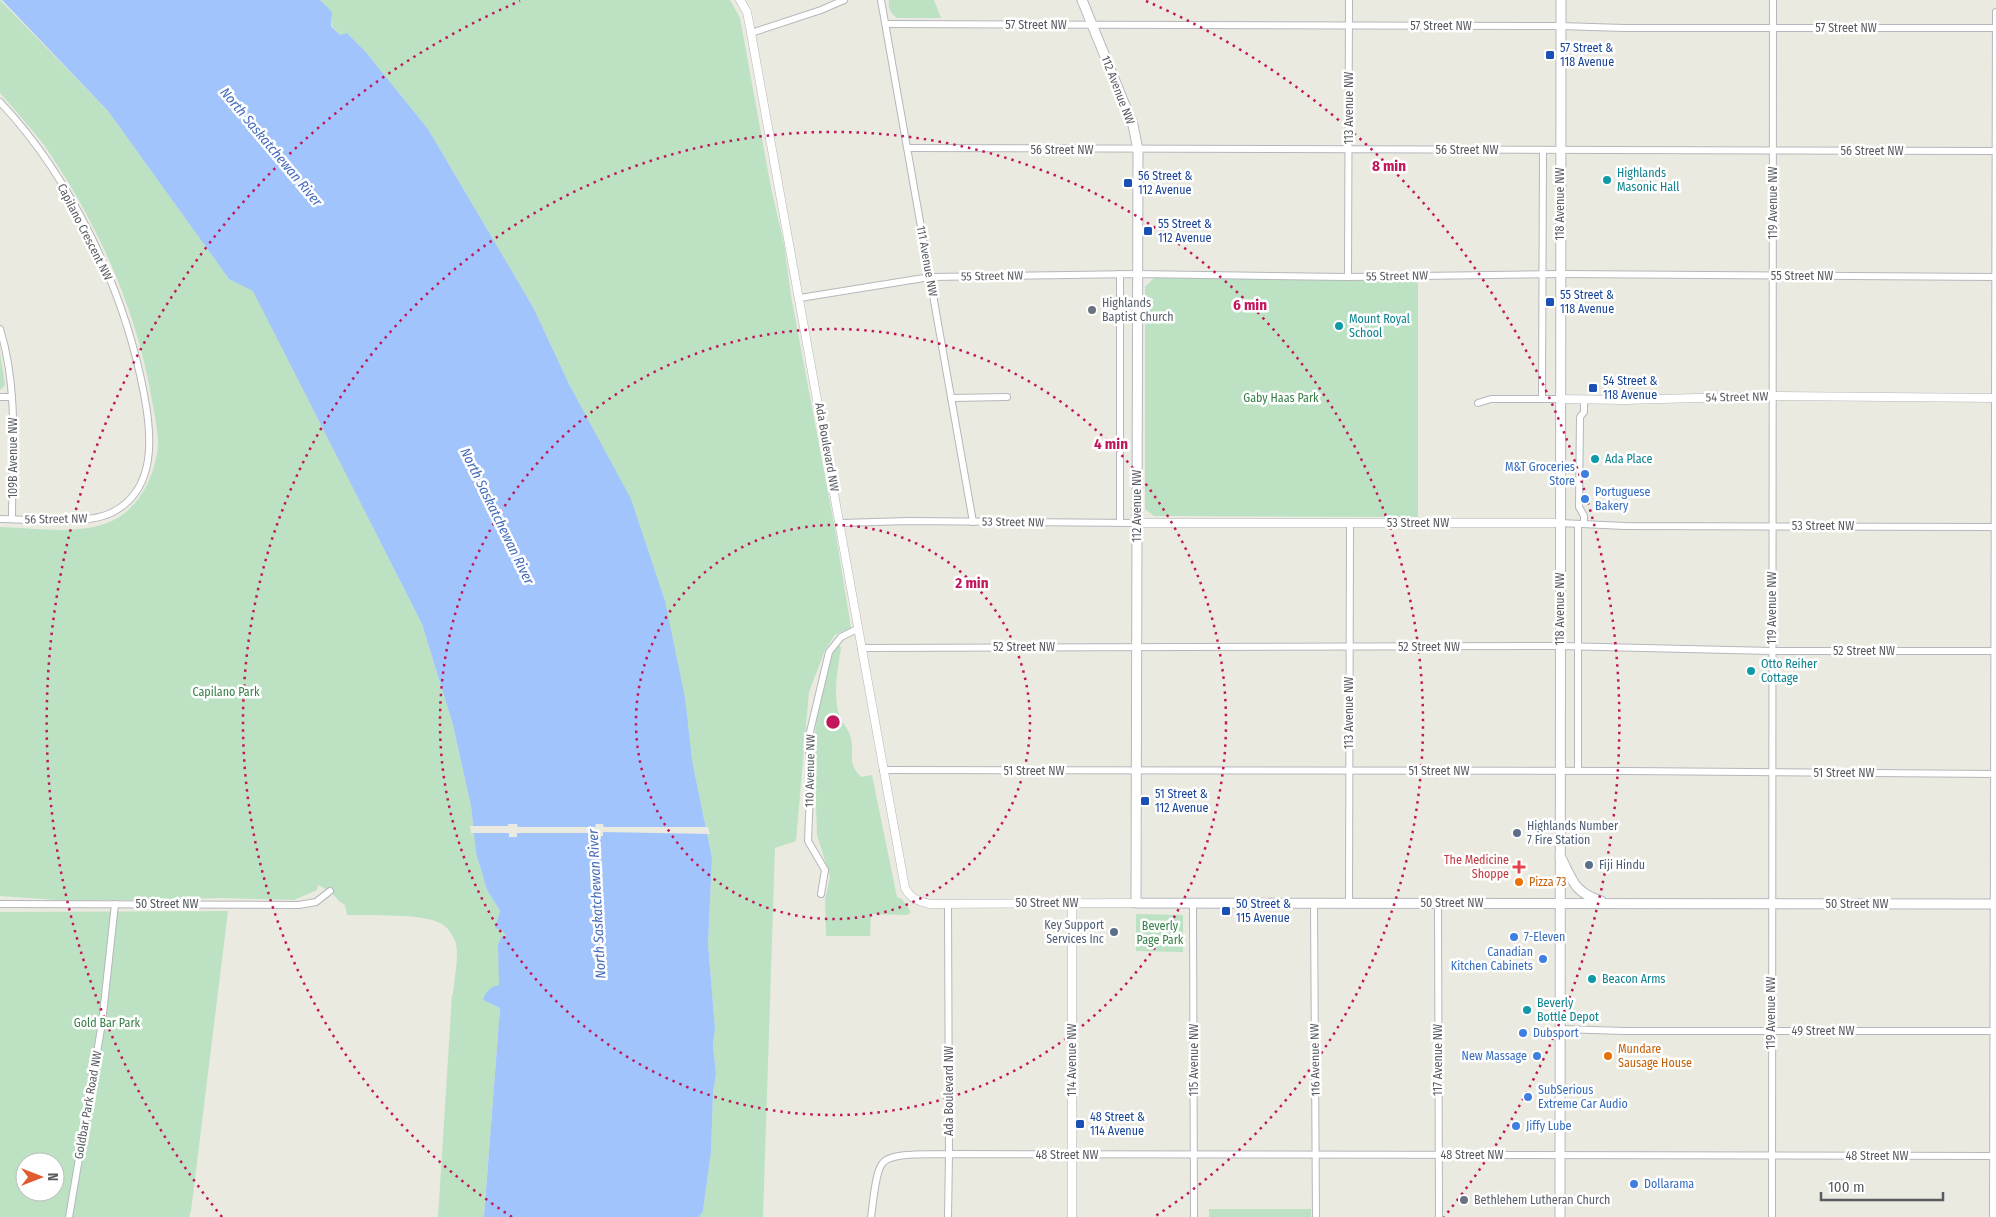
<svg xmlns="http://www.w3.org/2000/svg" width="1996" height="1217" font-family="'Fira Sans Condensed',sans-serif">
  <rect width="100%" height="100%" fill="#ebeae0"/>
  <g fill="#bce2c3" fill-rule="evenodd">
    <path d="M0 0 108 111 229 279 253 290 422 624 453 725 471 806 476 853 487 890 500 911 495 928 502 929 506 937 499 960V985L483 1000 500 1008 484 1217H438L452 995 453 994C454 980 459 957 456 944 454 936 447 926 440 923 421 913 369 916 347 915L345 905 339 901 330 891 318 885 317 890 294 900 222 898 70 901 0 896V527C35 528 89 537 119 517 141 503 152 479 157 454 160 438 155 417 152 401 137 309 97 222 44 145 30 127 15 110 0 93Z"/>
    <path d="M320 0H730L740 18 771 188 784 244 791 296 835 529 851 628 835 635 825 650 809 692 796 841 775 848 763 1217H699L703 1211 711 1152 713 1094 716 1074 713 1045 715 1028 708 945 712 858 692 760 630 499 570 386 533 307 428 129 365 51 347 33 340 35 332 26 331 13Z"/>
    <path d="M889 0H934L941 18H897C890 13 888 8 889 0Z"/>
    <path d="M1154 278 1418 280V517L1154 516 1145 509V287Z"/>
    <path d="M0 353 5 385 0 390Z"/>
    <path d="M837 646H840L841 648C838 669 832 697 840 717 843 724 848 728 851 738 855 756 846 761 861 777L872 775 897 897 902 899 911 912 907 915 871 914 870 936H826L825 900 830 877 817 835 814 740 818 711 825 678 831 657Z"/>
    <path d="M228 911 191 1211 189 1217H0V912ZM25 1162H55V1192H25Z"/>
    <path d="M1136 914 1183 915V952L1136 951Z"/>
    <rect x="1209" y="1209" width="102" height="8"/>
  </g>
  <path fill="#a0c4fb" d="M2 0H320L332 12 331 26 340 35 347 33 365 51 428 129 533 307 570 386 631 499 665 601 685 698 692 760 712 858 708 944 715 1028 713 1045 716 1074 713 1094 711 1152 703 1211 699 1217H484L500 1008 483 1000C486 991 490 987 499 985L498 945 502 936H506L502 930 495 928 500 911 487 890 476 853 471 806 453 725 422 624 253 291 229 279 108 111Z"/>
  <path fill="#ebeae0" d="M508 824H517L518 827H595L596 824H603L604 827H708L710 834 603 832V836H596V833H517V837H509V833H471L470 826H508Z"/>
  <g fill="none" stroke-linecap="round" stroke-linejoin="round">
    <defs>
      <g id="minor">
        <path d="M881 0 973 522"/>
        <path d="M886 24 1560 26 1624 28H1996"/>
        <path d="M751 33 821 10 844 0"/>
        <path d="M0 102C72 178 125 292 144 394 152 435 157 489 113 512 87 526 30 519 0 519"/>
        <path d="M908 148 1996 151"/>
        <path d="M1120 274V523"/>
        <path d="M1348 277 1349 0"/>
        <path d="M800 298 930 277 1137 274 1348 277 1560 274 1996 277"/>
        <path d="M0 329C19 390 12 456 12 519"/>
        <path d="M0 397H12"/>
        <path d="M951 398 1007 397"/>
        <path d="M1542 398 1543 151"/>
        <path d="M1584 399V412L1580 417 1579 507 1584 516V524"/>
        <path d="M1478 403 1491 399H1560"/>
        <path d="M841 523 908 521 1136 523"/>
        <path d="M1560 523 1625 526 1996 527"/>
        <path d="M861 648 1559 646 1772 651H1996"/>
        <path d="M883 770 1625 771 1996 774"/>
        <path d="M1578 771V524"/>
        <path d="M821 894 825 870 808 841 810 792 809 736 829 652 841 637 857 629"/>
        <path d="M1314 903 1316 1217"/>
        <path d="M1349 903 1350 523"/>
        <path d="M1438 903 1439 1217"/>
        <path d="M0 904 299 905 316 902 330 891"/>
        <path d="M1193 904 1194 1217"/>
        <path d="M1560 1029 1625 1031H1996"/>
        <path d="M69 1217 102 1023 115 904"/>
        <path d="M871 1217C873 1205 875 1173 882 1164 890 1151 933 1155 949 1154L948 904"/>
        <path d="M948 1217 949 1154 1995 1156"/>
        <path d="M1772 1217 1773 0"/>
        <path d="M1993 1217 1996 12"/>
      </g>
      <g id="tertiary">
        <path d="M740 0 747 12 751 33 905 888C911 899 918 901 930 904L1136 903"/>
        <path d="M1560 399 1625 400 1772 396 1996 398"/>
        <path d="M1136 523H1560"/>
        <path d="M1072 903V1217"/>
      </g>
      <g id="secondary">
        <path d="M1082 0 1133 125 1138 150 1136 903 1996 904"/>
        <path d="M1560 856C1573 880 1573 892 1601 901"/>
        <path d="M1560 1217 1561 0"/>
      </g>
    </defs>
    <use href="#minor" stroke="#b5b7bc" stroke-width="8"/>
    <use href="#tertiary" stroke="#b5b7bc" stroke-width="9"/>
    <use href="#secondary" stroke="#b5b8be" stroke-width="11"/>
    <use href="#minor" stroke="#fff" stroke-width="6"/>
    <use href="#tertiary" stroke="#fff" stroke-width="8"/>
    <use href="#secondary" stroke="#fff" stroke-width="9"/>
  </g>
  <g fill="none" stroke="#c2185b" stroke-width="2.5" stroke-dasharray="2.5 5">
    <circle cx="833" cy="722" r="197"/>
    <circle cx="833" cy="722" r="393"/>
    <path d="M512 1217A590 590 0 1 1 1154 1217"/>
    <path d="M222 1217A786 786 0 0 1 520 1M1146 1A786 786 0 0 1 1444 1217"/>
  </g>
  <g fill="#1a4fb4" stroke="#fff" stroke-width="2">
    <rect x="1545" y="50" width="10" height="10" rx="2.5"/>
    <rect x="1123" y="178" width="10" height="10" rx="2.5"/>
    <rect x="1143" y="226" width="10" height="10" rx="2.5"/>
    <rect x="1545" y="297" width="10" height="10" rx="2.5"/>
    <rect x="1588" y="383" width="10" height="10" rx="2.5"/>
    <rect x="1140" y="796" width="10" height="10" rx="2.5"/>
    <rect x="1221" y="906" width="10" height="10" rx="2.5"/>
    <rect x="1075" y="1119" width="10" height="10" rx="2.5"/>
  </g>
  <g fill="#0f9aa8" stroke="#fff" stroke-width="2">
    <circle cx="1607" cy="180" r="5"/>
    <circle cx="1339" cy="326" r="5"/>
    <circle cx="1595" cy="459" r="5"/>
    <circle cx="1751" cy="671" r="5"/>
    <circle cx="1592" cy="979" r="5"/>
    <circle cx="1527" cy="1010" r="5"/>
  </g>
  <g fill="#6b7280" stroke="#fff" stroke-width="2">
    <circle cx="1092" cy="310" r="5"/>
    <circle cx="1464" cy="1200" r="5"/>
  </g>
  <g fill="#3f7fe0" stroke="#fff" stroke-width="2">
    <circle cx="1585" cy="474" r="5"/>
    <circle cx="1585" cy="499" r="5"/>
    <circle cx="1514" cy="937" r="5"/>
    <circle cx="1543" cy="959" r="5"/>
    <circle cx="1523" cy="1033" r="5"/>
    <circle cx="1537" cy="1056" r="5"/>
    <circle cx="1528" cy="1097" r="5"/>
    <circle cx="1516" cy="1126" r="5"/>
    <circle cx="1634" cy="1184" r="5"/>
  </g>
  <g fill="#5c6f8a" stroke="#fff" stroke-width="2">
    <circle cx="1517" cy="833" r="5"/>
    <circle cx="1589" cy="865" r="5"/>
    <circle cx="1114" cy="932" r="5"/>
  </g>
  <path fill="#e0444e" stroke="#fff" stroke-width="2" d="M1516.5 859.5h5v5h5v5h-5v5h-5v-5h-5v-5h5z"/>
  <g fill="#e8710a" stroke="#fff" stroke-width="2">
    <circle cx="1519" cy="882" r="5"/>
    <circle cx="1608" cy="1056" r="5"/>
  </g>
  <g text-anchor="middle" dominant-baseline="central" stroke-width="5" stroke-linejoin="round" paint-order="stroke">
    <g font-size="12" fill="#585b60" stroke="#fff">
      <text x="1036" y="25">57 Street NW</text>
      <text x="1441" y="26">57 Street NW</text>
      <text x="1846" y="28">57 Street NW</text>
      <text transform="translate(1118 90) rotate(69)">112 Avenue NW</text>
      <text transform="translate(1349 108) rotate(-90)">113 Avenue NW</text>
      <text x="1062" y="150">56 Street NW</text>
      <text x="1467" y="150">56 Street NW</text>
      <text x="1872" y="151">56 Street NW</text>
      <text transform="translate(1773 203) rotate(-90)">119 Avenue NW</text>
      <text transform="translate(1560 204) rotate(-90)">118 Avenue NW</text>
      <text transform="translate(85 232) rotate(63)">Capilano Crescent NW</text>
      <text transform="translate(927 261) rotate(80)">111 Avenue NW</text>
      <text transform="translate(992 276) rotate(-1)">55 Street NW</text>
      <text transform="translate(1397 276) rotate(-1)">55 Street NW</text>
      <text x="1802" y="276">55 Street NW</text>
      <text transform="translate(1737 397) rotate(-1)">54 Street NW</text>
      <text transform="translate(827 447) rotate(80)">Ada Boulevard NW</text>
      <text transform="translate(13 458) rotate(-90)">109B Avenue NW</text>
      <text transform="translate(1137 506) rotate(-90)">112 Avenue NW</text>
      <text transform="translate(56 519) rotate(-1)">56 Street NW</text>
      <text transform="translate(1013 522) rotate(1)">53 Street NW</text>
      <text x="1418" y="523">53 Street NW</text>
      <text x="1823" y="526">53 Street NW</text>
      <text transform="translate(1772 608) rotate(-90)">119 Avenue NW</text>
      <text transform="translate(1560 609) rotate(-90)">118 Avenue NW</text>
      <text x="1024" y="647">52 Street NW</text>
      <text x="1429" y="647">52 Street NW</text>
      <text x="1864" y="651">52 Street NW</text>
      <text transform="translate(1349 713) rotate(-90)">113 Avenue NW</text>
      <text transform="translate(810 771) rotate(-89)">110 Avenue NW</text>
      <text x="1034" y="771">51 Street NW</text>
      <text x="1439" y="771">51 Street NW</text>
      <text x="1844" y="773">51 Street NW</text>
      <text x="1047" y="903">50 Street NW</text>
      <text x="1452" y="903">50 Street NW</text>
      <text x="167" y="904">50 Street NW</text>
      <text x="1857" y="904">50 Street NW</text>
      <text transform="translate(1771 1013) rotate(-90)">119 Avenue NW</text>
      <text x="1823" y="1031">49 Street NW</text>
      <text transform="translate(1072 1060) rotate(-90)">114 Avenue NW</text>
      <text transform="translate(1194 1060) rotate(-90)">115 Avenue NW</text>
      <text transform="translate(1315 1060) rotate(-91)">116 Avenue NW</text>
      <text transform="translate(1438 1060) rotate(-90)">117 Avenue NW</text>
      <text transform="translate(949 1091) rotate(-90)">Ada Boulevard NW</text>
      <text transform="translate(88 1105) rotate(-80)">Goldbar Park Road NW</text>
      <text x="1067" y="1155">48 Street NW</text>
      <text x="1472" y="1155">48 Street NW</text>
      <text x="1877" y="1156">48 Street NW</text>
    </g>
    <g font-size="12" fill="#164399" stroke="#fff" text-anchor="start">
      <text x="1560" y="48">57 Street &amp;<tspan x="1560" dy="14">118 Avenue</tspan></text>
      <text x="1138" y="176">56 Street &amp;<tspan x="1138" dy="14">112 Avenue</tspan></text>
      <text x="1158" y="224">55 Street &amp;<tspan x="1158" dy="14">112 Avenue</tspan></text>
      <text x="1560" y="295">55 Street &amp;<tspan x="1560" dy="14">118 Avenue</tspan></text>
      <text x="1603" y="381">54 Street &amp;<tspan x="1603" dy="14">118 Avenue</tspan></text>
      <text x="1155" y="794">51 Street &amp;<tspan x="1155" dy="14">112 Avenue</tspan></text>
      <text x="1236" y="904">50 Street &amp;<tspan x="1236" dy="14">115 Avenue</tspan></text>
      <text x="1090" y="1117">48 Street &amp;<tspan x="1090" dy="14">114 Avenue</tspan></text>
    </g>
    <g font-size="12" fill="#0d838f" stroke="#fff" text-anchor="start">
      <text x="1617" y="173">Highlands<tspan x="1617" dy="14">Masonic Hall</tspan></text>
      <text x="1349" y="319">Mount Royal<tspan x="1349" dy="14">School</tspan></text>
      <text x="1605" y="459">Ada Place</text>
      <text x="1761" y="664">Otto Reiher<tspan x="1761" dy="14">Cottage</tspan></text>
      <text x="1602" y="979">Beacon Arms</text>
      <text x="1537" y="1003">Beverly<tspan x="1537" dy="14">Bottle Depot</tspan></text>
    </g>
    <g font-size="12" fill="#5b616d" stroke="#fff" text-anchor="start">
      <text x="1102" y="303">Highlands<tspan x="1102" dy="14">Baptist Church</tspan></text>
      <text x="1474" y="1200">Bethlehem Lutheran Church</text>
    </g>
    <g font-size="12" fill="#378047" stroke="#fff">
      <text x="1281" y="398">Gaby Haas Park</text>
      <text x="226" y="692">Capilano Park</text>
      <text x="1160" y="926">Beverly<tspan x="1160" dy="14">Page Park</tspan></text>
      <text x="107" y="1023">Gold Bar Park</text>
    </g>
    <g font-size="12" fill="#366cbe" stroke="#fff" text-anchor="start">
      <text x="1575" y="467" text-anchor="end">M&amp;T Groceries<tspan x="1575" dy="14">Store</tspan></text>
      <text x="1595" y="492">Portuguese<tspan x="1595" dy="14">Bakery</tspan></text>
      <text x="1524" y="937">7-Eleven</text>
      <text x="1533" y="952" text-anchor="end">Canadian<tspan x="1533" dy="14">Kitchen Cabinets</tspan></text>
      <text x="1533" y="1033">Dubsport</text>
      <text x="1527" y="1056" text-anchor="end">New Massage</text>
      <text x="1538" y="1090">SubSerious<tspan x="1538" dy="14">Extreme Car Audio</tspan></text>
      <text x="1526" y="1126">Jiffy Lube</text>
      <text x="1644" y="1184">Dollarama</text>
    </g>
    <g font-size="12" fill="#4e5e75" stroke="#fff" text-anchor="start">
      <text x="1527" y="826">Highlands Number<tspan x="1527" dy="14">7 Fire Station</tspan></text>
      <text x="1599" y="865">Fiji Hindu</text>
      <text x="1104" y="925" text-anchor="end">Key Support<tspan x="1104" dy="14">Services Inc</tspan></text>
    </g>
    <g font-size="12" fill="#be3a42" stroke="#fff" text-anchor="end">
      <text x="1509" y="860">The Medicine<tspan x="1509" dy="14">Shoppe</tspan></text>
    </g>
    <g font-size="12" fill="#c56008" stroke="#fff" text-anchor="start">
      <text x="1529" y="882">Pizza 73</text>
      <text x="1618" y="1049">Mundare<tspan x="1618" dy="14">Sausage House</tspan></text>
    </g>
    <g font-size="14" font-style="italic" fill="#456bbc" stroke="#fff">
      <text transform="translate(271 147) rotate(50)">North Saskatchewan River</text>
      <text transform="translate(497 516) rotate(64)">North Saskatchewan River</text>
      <text transform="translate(597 904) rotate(-93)">North Saskatchewan River</text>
    </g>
  </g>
  <circle cx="833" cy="722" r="8" fill="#c2185b" stroke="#fff" stroke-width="2.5"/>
  <g font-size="15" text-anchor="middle" font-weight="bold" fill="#c2185b" stroke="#fff" stroke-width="5" stroke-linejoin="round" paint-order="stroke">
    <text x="1389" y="171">8 min</text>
    <text x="1250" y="310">6 min</text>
    <text x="1111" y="449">4 min</text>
    <text x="972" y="588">2 min</text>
  </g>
  <g transform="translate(40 1177) rotate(90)"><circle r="24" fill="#ffffff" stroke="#bcbdbf"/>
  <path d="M0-4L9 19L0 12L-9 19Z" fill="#e05c30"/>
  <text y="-8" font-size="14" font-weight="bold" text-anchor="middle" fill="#585b60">N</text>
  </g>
  <path d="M1821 1192v8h122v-8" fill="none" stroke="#585b60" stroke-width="2.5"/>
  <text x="1828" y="1192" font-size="15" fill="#585b60" stroke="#ffffff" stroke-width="4" paint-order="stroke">100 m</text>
</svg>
